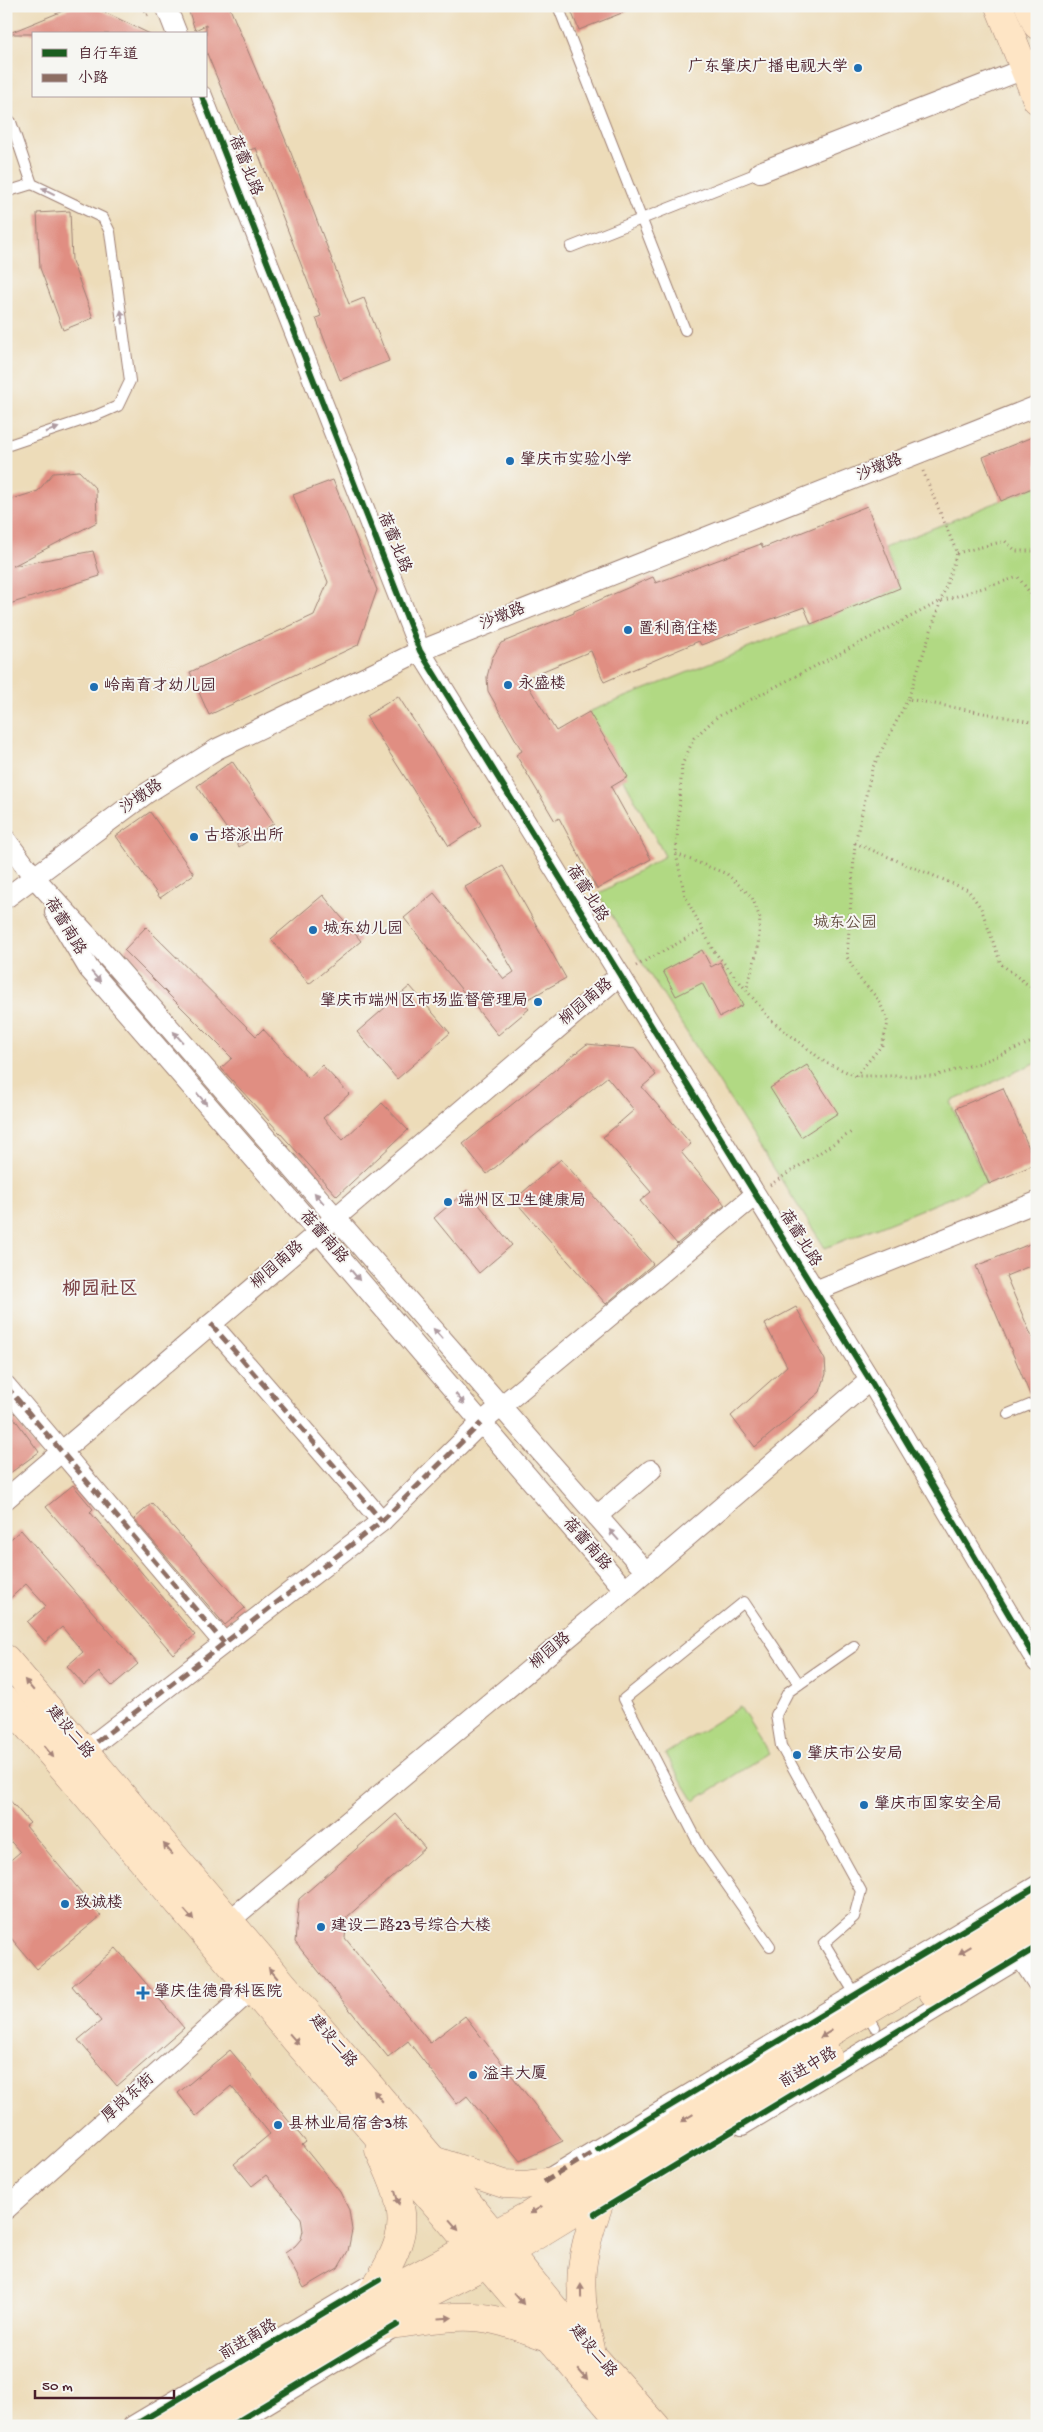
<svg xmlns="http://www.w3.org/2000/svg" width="1043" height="2432" font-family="'Gochi Hand','LXGW WenKai TC',sans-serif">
  <rect width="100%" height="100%" fill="#f6f6f2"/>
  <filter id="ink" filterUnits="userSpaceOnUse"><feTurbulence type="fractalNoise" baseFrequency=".02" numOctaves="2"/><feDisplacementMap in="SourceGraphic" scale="10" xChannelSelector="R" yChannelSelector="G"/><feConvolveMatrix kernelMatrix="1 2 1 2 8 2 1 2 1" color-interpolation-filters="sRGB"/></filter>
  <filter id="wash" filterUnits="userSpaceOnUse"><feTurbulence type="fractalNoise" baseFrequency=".0096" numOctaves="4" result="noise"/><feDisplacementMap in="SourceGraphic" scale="20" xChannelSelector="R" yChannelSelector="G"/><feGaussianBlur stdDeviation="1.12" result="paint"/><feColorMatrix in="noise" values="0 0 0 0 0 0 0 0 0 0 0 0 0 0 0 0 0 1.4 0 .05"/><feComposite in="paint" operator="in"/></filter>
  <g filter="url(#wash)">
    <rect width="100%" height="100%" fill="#eddcb9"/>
    <g fill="#b1d983" stroke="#7e7c57">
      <path d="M1037 486V1062L950 1102 987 1183 825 1248 598 894 665 856 588 712 900 588 884 548Z"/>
      <path d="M740 1707 769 1753 694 1801 665 1754Z"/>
    </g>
    <g id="blocks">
      <g fill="#e08e82">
        <path d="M75 6H92L150 34H7Z"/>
        <path d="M187 6H229L291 153 349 304 364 298 389 361 340 380 316 318 321 316 256 148 247 151 206 51V25L195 30Z"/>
        <path d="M569 6H637V7L579 30Z"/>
        <path d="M70 211 72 261 93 318 63 330 40 268 37 213Z"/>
        <path d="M1037 435V486L1001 501 983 457Z"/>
        <path d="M79 471 96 489 97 522 13 566 93 551 100 576 6 605V501L38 491 53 473Z"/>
        <path d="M333 480 377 590 358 645 209 715 190 672 314 615 328 582 293 495Z"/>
        <path d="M867 506 900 588 811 624 804 607 701 645 699 641 604 682 591 651 524 679 556 731 589 712 628 777 611 787 651 859 597 889 559 818 555 821 516 755 522 751 488 691 487 677 492 658 501 643 574 613V611L653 577 656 583 761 544 763 548Z"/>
        <path d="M398 696 481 825 449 846 366 716Z"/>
        <path d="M232 761 274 823 239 847 197 786Z"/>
        <path d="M150 812 194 874 160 898 116 836Z"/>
        <path d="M503 866 566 978 523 1002 529 1009 498 1035 404 918 434 893 504 979 514 972 465 887Z"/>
        <path d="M323 895 361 941 309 984 271 939Z"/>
        <path d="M146 927 256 1036 263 1029 308 1078 322 1065 349 1094 323 1118 343 1140 382 1103 408 1130 337 1196 221 1068 232 1058 124 950Z"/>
        <path d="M702 950 711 967 720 962 743 1005 720 1017 702 983 676 996 663 971Z"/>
        <path d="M410 986 450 1033 397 1079 357 1032Z"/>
        <path d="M587 1044 636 1049 656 1075 642 1087 691 1144 681 1152 725 1205 677 1244 640 1201 651 1192 603 1137 634 1110 607 1077 487 1174 463 1144Z"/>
        <path d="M807 1065 838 1113 801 1137 770 1088Z"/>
        <path d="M1003 1088 1036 1164 989 1184 956 1108Z"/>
        <path d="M561 1159 653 1264 606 1304 514 1200Z"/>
        <path d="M467 1190 512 1245 479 1273 434 1218Z"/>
        <path d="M1037 1241V1263L1006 1276 1037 1349V1395L1031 1397 976 1266Z"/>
        <path d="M796 1307 825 1360 826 1374 820 1392 755 1447 731 1416 787 1366 765 1324Z"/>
        <path d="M6 1407 39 1452 6 1476Z"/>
        <path d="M73 1485 93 1509 90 1512 195 1635 173 1654 46 1507Z"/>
        <path d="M152 1503 245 1608 225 1625 134 1519Z"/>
        <path d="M21 1530 138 1664 112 1686 99 1672 84 1685 67 1666 83 1652 62 1627 45 1642 27 1622 46 1606 26 1584 6 1602V1543Z"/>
        <path d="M6 1796 30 1823 26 1826 101 1916 37 1969 6 1932V1864L20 1852 6 1836Z"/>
        <path d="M396 1814 425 1848 347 1917 345 1938 430 2043 465 2016 563 2141 520 2161 467 2096 457 2104 408 2041 388 2057 295 1942 299 1899Z"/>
        <path d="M116 1948 184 2028 117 2086 78 2040 101 2021 72 1986Z"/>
        <path d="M230 2050 306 2142 302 2145 340 2192 349 2210 352 2230 348 2251 338 2268 304 2288 285 2253 295 2246 301 2239 303 2231 301 2218 266 2175 252 2186 234 2164 270 2134 231 2086 196 2116 178 2093Z"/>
      </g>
    </g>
  </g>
  <g filter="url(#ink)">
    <use href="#blocks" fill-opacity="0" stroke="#9c7e72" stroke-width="1"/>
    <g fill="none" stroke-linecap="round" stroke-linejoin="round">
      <defs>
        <g id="lane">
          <path d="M558 6 685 330"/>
          <path d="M6 117 11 122 32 184 103 218 110 232 130 381 118 406 95 416 6 446"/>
          <path d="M6 192 32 184"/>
          <path d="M571 247 760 172"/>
          <path d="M1008 1414 1037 1402"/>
          <path d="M854 1646 788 1692 776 1715 781 1746 861 1891 854 1917 824 1943 857 1997"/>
          <path d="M770 1946 701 1848 624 1699 744 1602 799 1684"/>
          <path d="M866 2012 875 2027"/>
        </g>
        <g id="street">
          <path d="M166 6 177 34"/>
          <path d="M202 96 420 651 870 1380 1037 1662"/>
          <path d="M760 172 1024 69"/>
          <path d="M6 840 33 876 111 961 646 1572"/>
          <path d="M6 898 147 793 217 749 420 651 1037 406"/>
          <path d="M55 912 89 969 318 1232 625 1590"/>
          <path d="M815 1291 1037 1202"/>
          <path d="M211 1324 382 1521"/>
          <path d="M6 1386 224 1643"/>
          <path d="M6 1499 620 975"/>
          <path d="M597 1516 651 1470"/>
          <path d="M85 1751 382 1521 481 1423 755 1195"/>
          <path d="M229 1921 625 1590 870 1380"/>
          <path d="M1014 1947 1037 1982"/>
          <path d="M742 2125 1037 1947"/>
          <path d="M550 2178 1037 1886"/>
          <path d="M6 2209 252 1989"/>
          <path d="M249 2414 397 2325"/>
          <path d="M133 2426 377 2281"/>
        </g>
        <g id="secondary">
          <path d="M999 6 1037 100"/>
          <path d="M1029 6 1037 25"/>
          <path d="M6 1659 433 2160 593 2356 656 2426"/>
          <path d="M6 1701 625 2426"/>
          <path d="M933 1992 1037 1930"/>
          <path d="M433 2160 504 2184 524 2185 582 2177"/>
          <path d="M365 2304C377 2283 393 2262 399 2239 408 2210 391 2175 379 2150"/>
          <path d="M377 2326C409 2324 440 2315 473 2317 499 2318 527 2330 551 2338"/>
          <path d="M591 2349C574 2284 580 2254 603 2193"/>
          <path d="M166 2426 364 2305 531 2214 1037 1907"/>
          <path d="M205 2426 365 2326 509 2252 828 2056"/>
        </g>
      </defs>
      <use href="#lane" stroke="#9c7e72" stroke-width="12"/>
      <use href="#street" stroke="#9c7e72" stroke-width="22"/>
      <use href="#secondary" stroke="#9c7e72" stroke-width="29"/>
      <g stroke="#9c7e72" stroke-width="3" stroke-dasharray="1 4" stroke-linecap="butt">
        <path d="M143 6 147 15 149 14"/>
        <path d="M923 471 957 553 908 699 1037 723"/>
        <path d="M957 553 1005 541 1016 551H1037"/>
        <path d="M1037 602 1018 577 941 601 717 717 694 738 682 765 676 854 685 896 713 950 772 1021 826 1063 856 1076H934L980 1063 1037 1040"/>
        <path d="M855 843 968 890 981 908 1001 964 1037 992"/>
        <path d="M676 854 727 874 752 897 760 918 758 948 746 991"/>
        <path d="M636 966 702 930"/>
        <path d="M856 1076 882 1045 888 1023 879 1000 859 978 847 957 855 843 872 769 908 699"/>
        <path d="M770 1185 853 1131"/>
      </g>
      <use href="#lane" stroke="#fff" stroke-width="10"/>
      <use href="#street" stroke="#fff" stroke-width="20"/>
      <use href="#secondary" stroke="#fee5c5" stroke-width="28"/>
      <g stroke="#8d6e63" stroke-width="5" stroke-dasharray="10 5" stroke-linecap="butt">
        <path d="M211 1324 382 1521"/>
        <path d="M6 1386 224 1643"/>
        <path d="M85 1751 382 1521 481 1423"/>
        <path d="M544 2182 602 2147"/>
      </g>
      <defs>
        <g id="cycleway">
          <path d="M202 96 420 651 870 1380 1037 1662"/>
          <path d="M598 2149 1037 1886"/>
          <path d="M595 2214 1037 1947"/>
          <path d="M133 2426 379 2280"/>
          <path d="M230 2426 397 2325"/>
        </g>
      </defs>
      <use href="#cycleway" stroke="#f6f6f2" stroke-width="9"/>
      <use href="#cycleway" stroke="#1b5e20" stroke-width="6"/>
    </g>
    <defs><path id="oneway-solid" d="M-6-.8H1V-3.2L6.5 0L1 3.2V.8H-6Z" transform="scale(1.25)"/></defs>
    <g fill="#ae9aa0">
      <use href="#oneway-solid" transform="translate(48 191) rotate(-154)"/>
      <use href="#oneway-solid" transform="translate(122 317) rotate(-98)"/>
      <use href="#oneway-solid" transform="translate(52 430) rotate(-19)"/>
      <use href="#oneway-solid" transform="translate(96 977) rotate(49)"/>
      <use href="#oneway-solid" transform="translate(178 1037) rotate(-131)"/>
      <use href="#oneway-solid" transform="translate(202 1099) rotate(49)"/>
      <use href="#oneway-solid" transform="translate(319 1198) rotate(-131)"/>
      <use href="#oneway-solid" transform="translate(355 1275) rotate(50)"/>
      <use href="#oneway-solid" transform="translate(438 1334) rotate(-131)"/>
      <use href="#oneway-solid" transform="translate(460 1399) rotate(50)"/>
      <use href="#oneway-solid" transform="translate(614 1535) rotate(-131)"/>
    </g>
    <g fill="#a48278">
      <use href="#oneway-solid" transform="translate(29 1685) rotate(-130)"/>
      <use href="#oneway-solid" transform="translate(49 1752) rotate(50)"/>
      <use href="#oneway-solid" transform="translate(168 1849) rotate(-130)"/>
      <use href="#oneway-solid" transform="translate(189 1915) rotate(49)"/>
      <use href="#oneway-solid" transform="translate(965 1950) rotate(149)"/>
      <use href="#oneway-solid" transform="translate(273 1973) rotate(-130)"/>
      <use href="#oneway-solid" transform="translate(826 2034) rotate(149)"/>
      <use href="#oneway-solid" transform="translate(294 2039) rotate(49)"/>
      <use href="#oneway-solid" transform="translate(378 2096) rotate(-130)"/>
      <use href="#oneway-solid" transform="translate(687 2118) rotate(149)"/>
      <use href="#oneway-solid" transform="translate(397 2198) rotate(74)"/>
      <use href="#oneway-solid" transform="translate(536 2210) rotate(148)"/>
      <use href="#oneway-solid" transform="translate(454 2225) rotate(49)"/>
      <use href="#oneway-solid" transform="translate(581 2291) rotate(-91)"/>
      <use href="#oneway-solid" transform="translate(519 2299) rotate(50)"/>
      <use href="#oneway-solid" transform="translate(445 2318) rotate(-3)"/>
      <use href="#oneway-solid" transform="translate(583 2375) rotate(50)"/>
    </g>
  </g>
  <g fill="#1f6fb2" stroke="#f6f6f2" stroke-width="2">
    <circle cx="858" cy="68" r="5"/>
    <circle cx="510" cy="461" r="5"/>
    <circle cx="628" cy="630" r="5"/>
    <circle cx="508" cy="685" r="5"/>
    <circle cx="94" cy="687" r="5"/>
    <circle cx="194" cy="837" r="5"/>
    <circle cx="313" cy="930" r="5"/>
    <circle cx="538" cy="1002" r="5"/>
    <circle cx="448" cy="1202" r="5"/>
    <circle cx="797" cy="1755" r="5"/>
    <circle cx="864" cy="1805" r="5"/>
    <circle cx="65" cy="1904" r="5"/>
    <circle cx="321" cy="1927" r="5"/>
    <path d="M140.5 1985.5h5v5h5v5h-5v5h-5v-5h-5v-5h5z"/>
    <circle cx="473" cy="2075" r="5"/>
    <circle cx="278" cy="2125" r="5"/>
  </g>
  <g text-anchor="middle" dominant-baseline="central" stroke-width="4" stroke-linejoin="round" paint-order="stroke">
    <g font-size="16" fill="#4a1f2b" stroke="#f6f6f2" text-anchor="start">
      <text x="848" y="68" text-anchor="end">广东肇庆广播电视大学</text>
      <text x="520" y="461">肇庆市实验小学</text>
      <text x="638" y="630">置利商住楼</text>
      <text x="518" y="685">永盛楼</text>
      <text x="104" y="687">岭南育才幼儿园</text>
      <text x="204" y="837">古塔派出所</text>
      <text x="323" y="930">城东幼儿园</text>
      <text x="528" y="1002" text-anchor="end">肇庆市端州区市场监督管理局</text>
      <text x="458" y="1202">端州区卫生健康局</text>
      <text x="807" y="1755">肇庆市公安局</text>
      <text x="874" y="1805">肇庆市国家安全局</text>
      <text x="75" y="1904">致诚楼</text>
      <text x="331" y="1927">建设二路23号综合大楼</text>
      <text x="154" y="1993">肇庆佳德骨科医院</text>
      <text x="483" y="2075">溢丰大厦</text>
      <text x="288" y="2125">县林业局宿舍3栋</text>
    </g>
    <g font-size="16" fill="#4a1f2b" stroke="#f6f6f2">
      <text transform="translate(244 166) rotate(68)">蓓蕾北路</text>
      <text transform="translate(880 469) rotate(-22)">沙墩路</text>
      <text transform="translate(393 543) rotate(68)">蓓蕾北路</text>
      <text transform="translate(503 618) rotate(-22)">沙墩路</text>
      <text transform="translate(142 798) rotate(-35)">沙墩路</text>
      <text transform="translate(586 894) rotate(58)">蓓蕾北路</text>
      <text transform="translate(64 927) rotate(59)">蓓蕾南路</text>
      <text transform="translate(587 1003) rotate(-40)">柳园南路</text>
      <text transform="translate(323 1238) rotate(49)">蓓蕾南路</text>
      <text transform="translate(799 1239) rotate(58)">蓓蕾北路</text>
      <text transform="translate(278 1266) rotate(-41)">柳园南路</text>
      <text transform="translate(586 1545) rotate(49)">蓓蕾南路</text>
      <text transform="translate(551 1652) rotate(-40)">柳园路</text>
      <text transform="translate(69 1733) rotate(50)">建设二路</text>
      <text transform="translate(332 2042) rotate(50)">建设二路</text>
      <text transform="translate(809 2069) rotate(-31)">前进中路</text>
      <text transform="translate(129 2099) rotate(-42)">厚岗东街</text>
      <text transform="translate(249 2341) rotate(-31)">前进南路</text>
      <text transform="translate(592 2352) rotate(50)">建设二路</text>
    </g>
    <g font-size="16" fill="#644e41" stroke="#f6f6f2">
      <text x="845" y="924">城东公园</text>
    </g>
    <g font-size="19" font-weight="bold" fill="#7e4649" stroke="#f6f6f2">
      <text x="100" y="1290">柳园社区</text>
    </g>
  </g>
  <rect width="1043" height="2432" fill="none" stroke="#f6f6f2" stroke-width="25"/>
  <rect x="32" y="32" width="175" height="65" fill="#f6f6f2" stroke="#b1a0a2"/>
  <rect x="42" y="49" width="25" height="8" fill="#1b5e20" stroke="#b1a0a2"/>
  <text x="78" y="58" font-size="15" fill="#4a1f2b">自行车道</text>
  <rect x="42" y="74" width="25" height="8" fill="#8d6e63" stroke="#b1a0a2"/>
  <text x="78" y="82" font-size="15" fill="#4a1f2b">小路</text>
  <path d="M35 2390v8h139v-8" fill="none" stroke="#4a1f2b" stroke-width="2.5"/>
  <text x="42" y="2390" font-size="15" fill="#4a1f2b" stroke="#f6f6f2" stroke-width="4" paint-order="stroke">50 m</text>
</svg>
